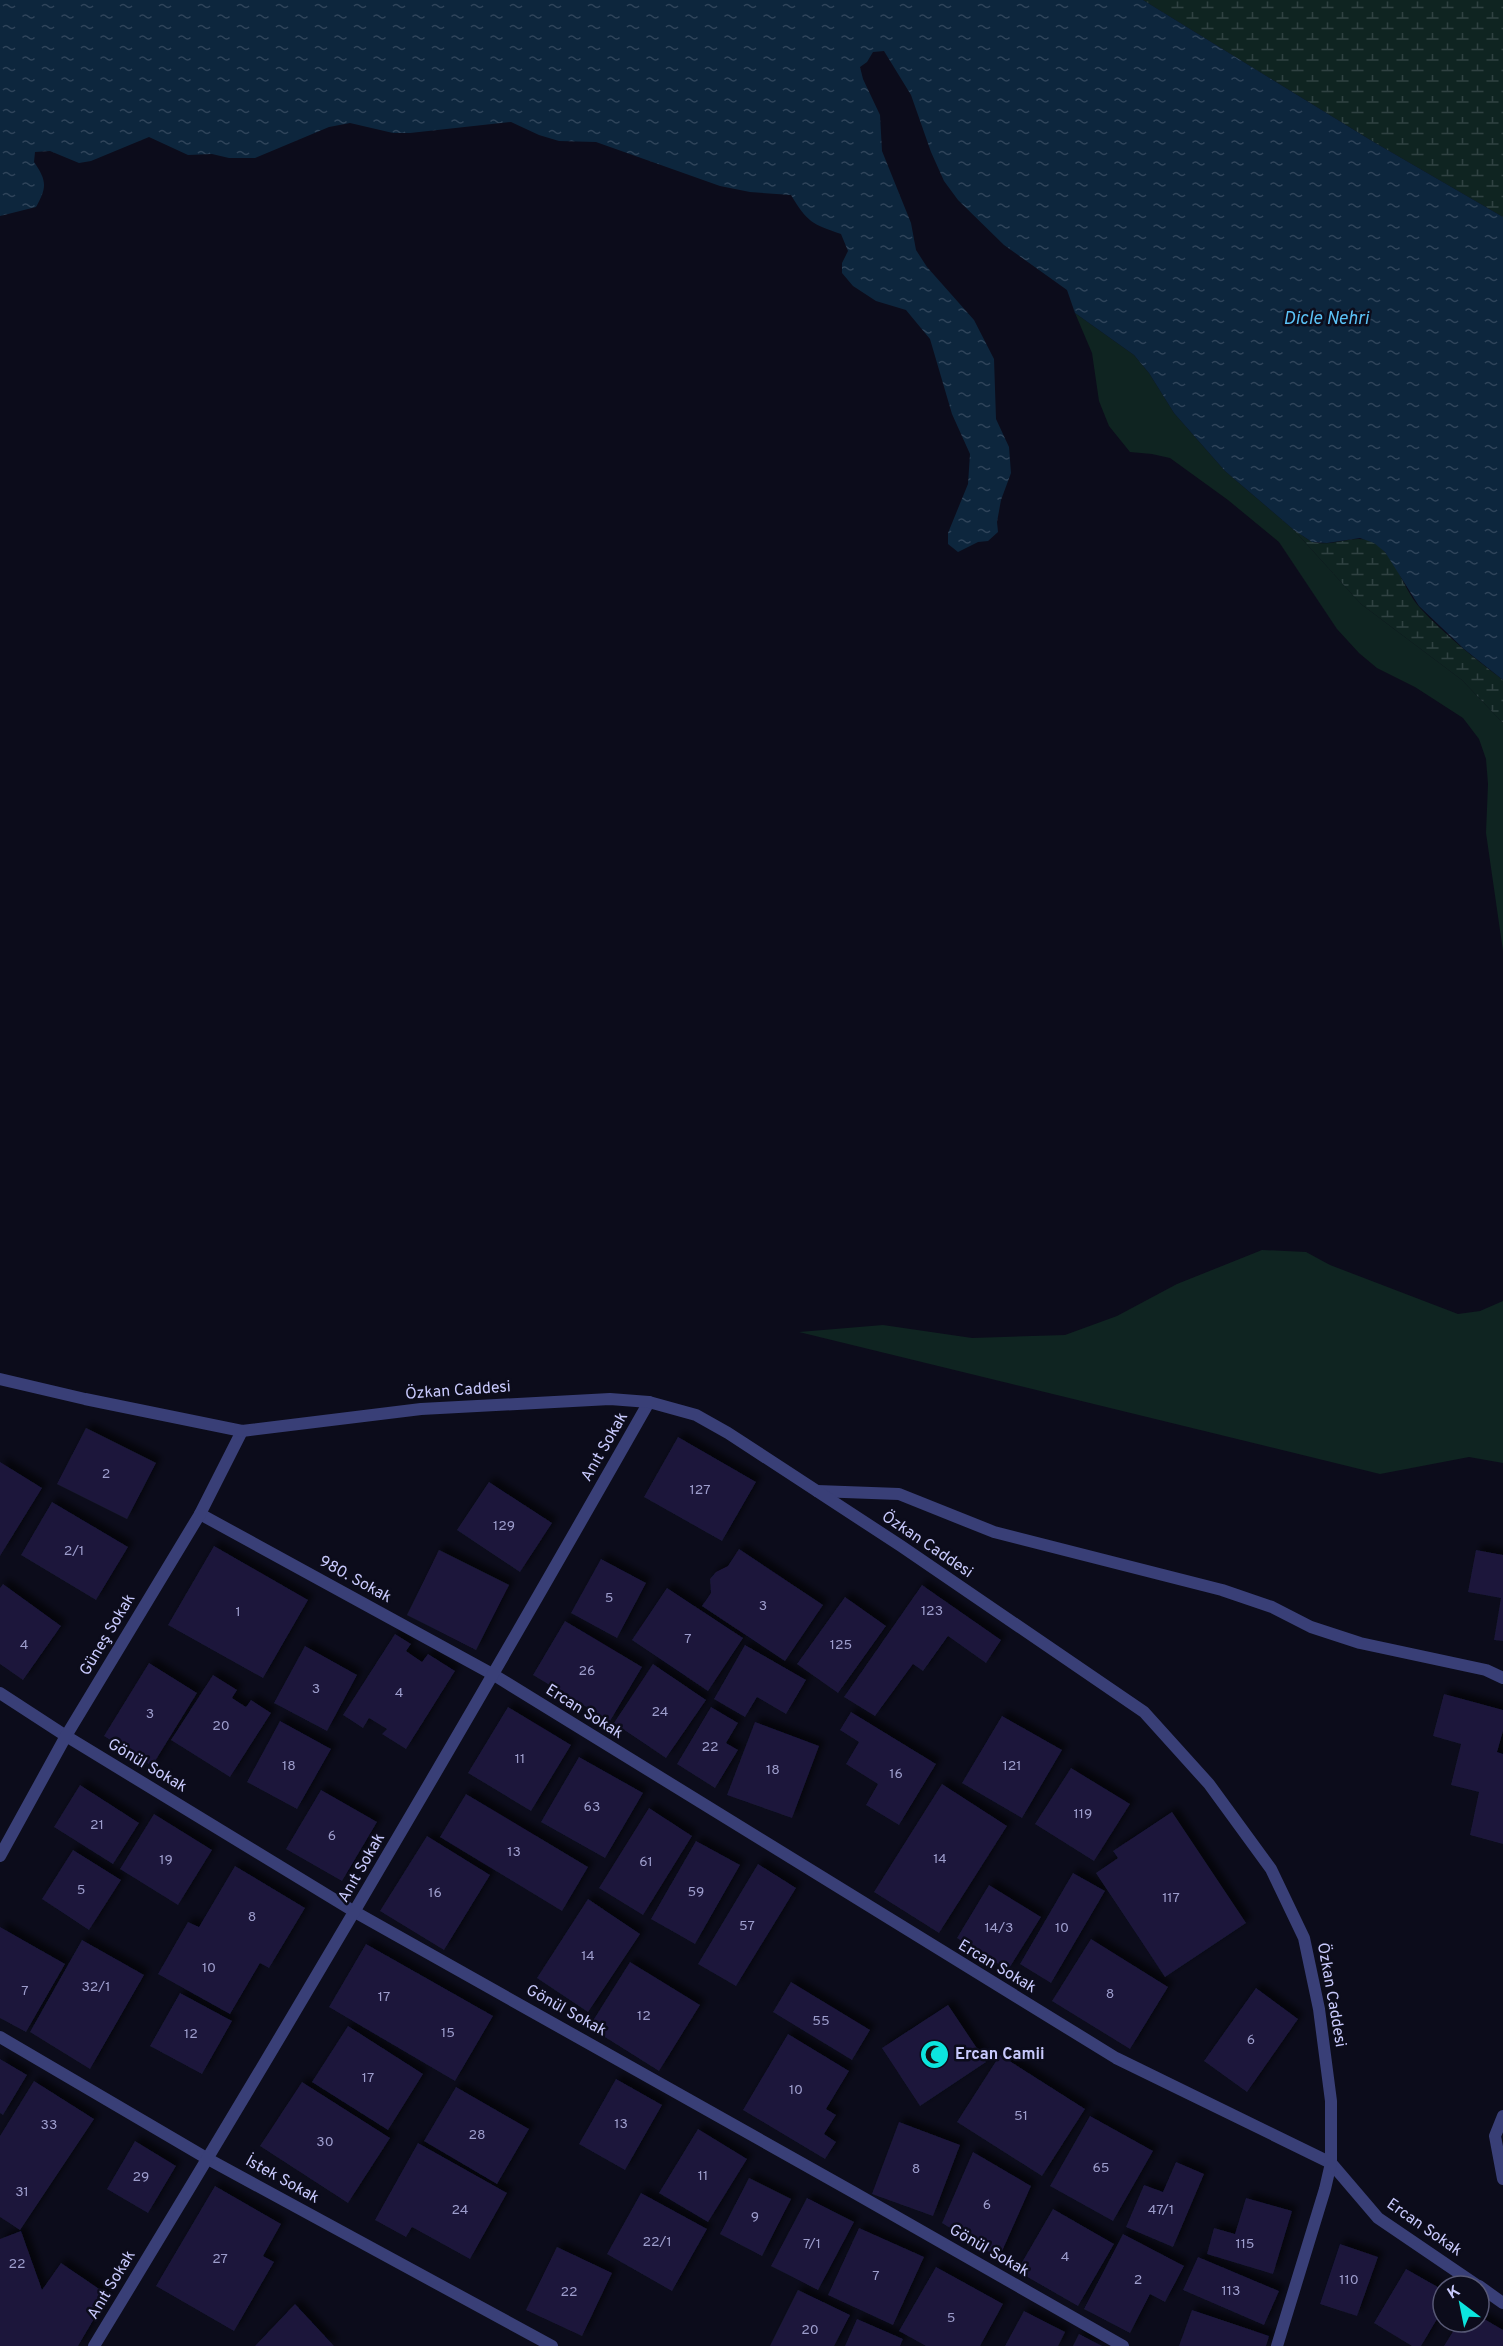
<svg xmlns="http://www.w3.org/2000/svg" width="1503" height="2346" font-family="Overpass,sans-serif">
  <defs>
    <pattern id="wetland-marsh" width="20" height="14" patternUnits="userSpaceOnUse" patternTransform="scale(1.5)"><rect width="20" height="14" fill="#0f2421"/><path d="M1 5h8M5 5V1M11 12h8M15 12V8" fill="none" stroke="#304242"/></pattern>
    <pattern id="water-ripples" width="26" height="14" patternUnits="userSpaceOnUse" patternTransform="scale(1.5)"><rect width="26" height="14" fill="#0d263d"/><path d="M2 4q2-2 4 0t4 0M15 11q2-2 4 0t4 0" fill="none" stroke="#2f445a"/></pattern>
    <filter id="shadow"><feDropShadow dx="5.5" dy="-5.5" stdDeviation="3" flood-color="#0009"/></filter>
  </defs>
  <rect width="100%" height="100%" fill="#0c0c1b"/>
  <g fill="#0f2421">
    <path d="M1075 313 1134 355 1149 373 1174 413 1225 471 1294 530 1361 604 1462 680 1503 723V951L1486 833 1488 784 1486 759 1479 739 1463 718 1415 687 1377 668 1359 653 1337 629 1279 542 1228 500 1170 458 1152 454 1130 452 1109 426 1099 401 1092 353Z"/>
    <path d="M1262 1250 1306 1252 1330 1265 1458 1314 1480 1311 1503 1301V1463L1469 1457 1380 1474 799 1332 883 1325 972 1338 1065 1335 1117 1316 1177 1284Z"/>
  </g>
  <g fill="url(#wetland-marsh)">
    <path d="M1143 0H1503V217L1372 141Z"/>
    <path d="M1294 530C1300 533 1307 540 1313 542 1334 548 1357 531 1376 544 1397 559 1403 589 1420 608 1445 635 1474 658 1503 680V723L1462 680 1361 604Z"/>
  </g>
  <path fill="url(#water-ripples)" d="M0 0H1143L1372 141 1503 217V680L1464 649 1419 606 1385 552 1374 543 1360 538 1327 543 1312 542 1294 530 1225 471 1174 413 1149 373 1134 355 1075 313 1067 290 1004 245 958 200 944 181 931 152 911 95 884 51 873 52 867 62 860 67 863 79 880 115 882 151 911 223 916 250 927 267 974 320 994 359 996 419 1009 447 1011 473 1001 500 997 522 998 532 988 541 978 542 958 552 948 544V533L968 484 970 454 952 414 930 339 906 310 876 301 853 286 842 273V263L848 251 841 234C812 224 807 222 791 195L750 192 720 186 596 142 559 141 539 135 511 122 410 133H393L350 123 329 127 255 158H229L212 154 188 155 149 137 91 161 79 163 50 151 35 152 34 162C47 181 47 187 36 207L0 216Z"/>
  <g fill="#1b193a" filter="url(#shadow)">
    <path d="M86 1428 156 1463 127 1519 57 1484Z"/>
    <path d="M678 1437 756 1482 722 1541 644 1497Z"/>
    <path d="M0 1462 42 1488 0 1556Z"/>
    <path d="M489 1482 552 1523 520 1572 457 1530Z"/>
    <path d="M52 1502 128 1547 96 1600 21 1555Z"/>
    <path d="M214 1546 308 1600 263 1678 168 1625Z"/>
    <path d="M739 1549 823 1605 785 1661 702 1606 711 1593 710 1579 716 1572 728 1566Z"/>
    <path d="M439 1550 509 1585 476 1650 407 1615Z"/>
    <path d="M1476 1550 1503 1555V1641L1494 1640 1501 1598 1468 1592Z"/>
    <path d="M601 1559 646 1583 617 1638 571 1613Z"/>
    <path d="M3 1584 61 1626 23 1680 0 1664V1588Z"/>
    <path d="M922 1585 1001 1640 986 1663 948 1636 923 1671 913 1664 875 1716 844 1697Z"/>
    <path d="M667 1588 743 1638 708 1691 632 1640Z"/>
    <path d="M845 1597 886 1626 838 1693 797 1664Z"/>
    <path d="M565 1621 642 1667 610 1721 533 1675Z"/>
    <path d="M395 1634 411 1644 406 1651 422 1662 428 1654 455 1671 406 1749 382 1734 387 1729 369 1718 363 1728 343 1715Z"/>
    <path d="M745 1645 806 1680 786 1714 757 1697 745 1717 714 1699Z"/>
    <path d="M305 1646 357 1675 327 1731 274 1703Z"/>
    <path d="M149 1663 197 1693 152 1766 104 1736Z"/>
    <path d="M653 1664 706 1700 666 1758 614 1723Z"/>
    <path d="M213 1675 237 1690 232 1698 246 1707 251 1700 271 1713 230 1777 171 1740Z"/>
    <path d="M1444 1694 1503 1710V1731L1497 1752 1503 1754V1844L1470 1835 1479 1792 1451 1785 1461 1744 1433 1736Z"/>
    <path d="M508 1707 571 1745 531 1811 468 1773Z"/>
    <path d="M711 1707 738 1723 726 1743 738 1750 715 1788 677 1764Z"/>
    <path d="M851 1712 936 1764 899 1825 866 1805 878 1784 846 1764 859 1742 840 1730Z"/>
    <path d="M1002 1716 1062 1750 1022 1818 962 1783Z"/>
    <path d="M280 1721 331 1749 297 1809 247 1782Z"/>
    <path d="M755 1722 819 1746 792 1818 727 1795Z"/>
    <path d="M579 1757 643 1793 605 1858 541 1822Z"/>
    <path d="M1071 1768 1130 1804 1094 1861 1035 1824Z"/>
    <path d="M942 1784 1007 1826 939 1933 874 1892Z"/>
    <path d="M80 1785 139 1823 113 1864 54 1827Z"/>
    <path d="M321 1790 377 1822 342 1881 286 1849Z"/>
    <path d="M466 1794 588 1867 562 1911 440 1837Z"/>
    <path d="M649 1808 692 1836 643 1915 599 1888Z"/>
    <path d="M1172 1812 1246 1923 1165 1977 1096 1873 1118 1858 1113 1851Z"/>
    <path d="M154 1814 212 1850 178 1905 120 1869Z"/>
    <path d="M427 1836 490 1875 444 1950 380 1911Z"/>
    <path d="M696 1841 740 1865 695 1944 651 1919Z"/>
    <path d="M73 1850 121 1880 89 1930 42 1899Z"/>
    <path d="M758 1864 796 1888 736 1986 698 1964Z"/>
    <path d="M235 1866 305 1908 269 1968 260 1963 230 2014 158 1974 188 1922 199 1927Z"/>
    <path d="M1073 1873 1105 1891 1051 1983 1020 1964Z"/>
    <path d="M989 1885 1041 1917 1008 1970 957 1938Z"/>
    <path d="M588 1899 640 1934 588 2012 537 1978Z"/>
    <path d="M0 1927 65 1964 26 2032 0 2018Z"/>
    <path d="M1091 1939 1168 1987 1130 2049 1052 2001Z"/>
    <path d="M82 1940 144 1975 90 2069 30 2032Z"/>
    <path d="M366 1944 493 2016 455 2081 329 2007Z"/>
    <path d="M630 1962 700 2005 659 2071 589 2027Z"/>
    <path d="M791 1982 870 2030 852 2060 773 2012Z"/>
    <path d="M1256 1988 1298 2019 1247 2092 1204 2061Z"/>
    <path d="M180 1993 232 2021 202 2074 150 2046Z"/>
    <path d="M948 2005 986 2062 920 2106 882 2048Z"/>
    <path d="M348 2026 423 2074 388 2130 312 2082Z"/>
    <path d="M788 2034 849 2071 826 2109 836 2115 824 2134 836 2142 825 2159 743 2110Z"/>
    <path d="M1000 2055 1085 2109 1042 2176 957 2122Z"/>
    <path d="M0 2059 27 2075 3 2115 0 2113Z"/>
    <path d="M616 2079 662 2105 625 2170 579 2144Z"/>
    <path d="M34 2081 94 2119 20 2230 0 2217V2136Z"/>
    <path d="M302 2082 390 2138 348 2203 260 2146Z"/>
    <path d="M456 2087 529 2129 497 2184 424 2141Z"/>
    <path d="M1090 2116 1153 2151 1113 2221 1050 2186Z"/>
    <path d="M899 2122 960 2145 933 2216 872 2194Z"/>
    <path d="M698 2129 747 2159 708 2222 659 2193Z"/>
    <path d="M135 2141 176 2166 148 2213 107 2189Z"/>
    <path d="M418 2143 507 2193 470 2259 412 2227 406 2237 375 2220Z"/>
    <path d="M973 2152 1031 2186 999 2258 942 2223Z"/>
    <path d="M1176 2162 1204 2174 1173 2247 1126 2227 1144 2185 1163 2192Z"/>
    <path d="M749 2178 791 2199 762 2256 720 2234Z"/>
    <path d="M215 2186 281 2224 263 2256 274 2262 234 2331 156 2286Z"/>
    <path d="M641 2193 707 2229 672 2291 607 2254Z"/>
    <path d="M807 2198 854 2222 818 2290 771 2266Z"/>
    <path d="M1246 2198 1292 2211 1273 2274 1207 2254 1214 2228 1235 2234Z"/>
    <path d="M1053 2209 1114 2244 1078 2306 1017 2271Z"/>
    <path d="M859 2228 924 2257 893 2325 828 2295Z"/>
    <path d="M21 2231 42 2290 61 2263 108 2295 78 2346H0V2239Z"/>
    <path d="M1123 2234 1184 2266 1165 2302 1150 2294 1130 2333 1084 2309Z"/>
    <path d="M1340 2244 1378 2257 1357 2316 1320 2304Z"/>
    <path d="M557 2247 612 2273 582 2336 526 2310Z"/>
    <path d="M1198 2257 1279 2291 1264 2325 1183 2290Z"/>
    <path d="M936 2267 1003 2304 980 2346H926L899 2331Z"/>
    <path d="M1406 2269 1443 2290V2309L1421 2346H1412L1374 2323Z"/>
    <path d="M798 2290 850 2315 834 2346H770Z"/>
    <path d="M295 2304 334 2346H255Z"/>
    <path d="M1192 2310 1269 2336 1266 2346H1179Z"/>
    <path d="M1024 2311 1065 2332 1058 2346H1005Z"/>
    <path d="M1479 2316 1503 2330V2346H1444L1459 2322H1479Z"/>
    <path d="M857 2319 903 2339 900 2346H845Z"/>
    <path d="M1079 2334 1102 2346H1073Z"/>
  </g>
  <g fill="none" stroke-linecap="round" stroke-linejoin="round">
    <g stroke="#393f77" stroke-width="12">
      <path d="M817 1491 899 1494 994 1532 1222 1590 1272 1607 1311 1627 1360 1643 1486 1670 1503 1678"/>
      <path d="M1503 2116 1495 2136 1503 2179"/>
    </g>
    <g stroke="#393f77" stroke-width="12">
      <path d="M200 1514 494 1675 1116 2058 1331 2163 1378 2218 1478 2286"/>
      <path d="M0 1693 66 1736 355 1912 853 2192 1123 2346"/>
      <path d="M0 1856 66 1736 200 1514 242 1431"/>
      <path d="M0 2037 208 2159 552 2346"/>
      <path d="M1479 2286 1503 2303"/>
      <path d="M94 2346C284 2034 469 1719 649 1402"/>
    </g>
    <path stroke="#393f77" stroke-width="12" d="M0 1379 85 1399 242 1431 421 1409 610 1399 649 1402 696 1415 728 1433 901 1546 1144 1712 1209 1784 1271 1869 1304 1938 1319 2009 1331 2101V2163L1325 2189 1277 2346"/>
  </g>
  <defs>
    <symbol id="mosque-disc" viewBox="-11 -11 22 22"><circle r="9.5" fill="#0ce5de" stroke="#0c0c1b"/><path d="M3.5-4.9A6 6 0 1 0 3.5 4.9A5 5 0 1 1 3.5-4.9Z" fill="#111"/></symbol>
  </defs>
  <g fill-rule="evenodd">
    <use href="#mosque-disc" x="918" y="2038" width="33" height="33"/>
  </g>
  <g text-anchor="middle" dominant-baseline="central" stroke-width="5" stroke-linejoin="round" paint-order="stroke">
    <g font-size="14" fill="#9d9dcc">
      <text x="106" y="1474">2</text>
      <text x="700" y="1490">127</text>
      <text x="504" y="1526">129</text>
      <text x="74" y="1551">2/1</text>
      <text x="609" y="1598">5</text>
      <text x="763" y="1606">3</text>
      <text x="932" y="1611">123</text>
      <text x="238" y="1612">1</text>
      <text x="688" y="1639">7</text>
      <text x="24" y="1645">4</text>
      <text x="841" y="1645">125</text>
      <text x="587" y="1671">26</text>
      <text x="316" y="1689">3</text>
      <text x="399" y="1693">4</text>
      <text x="660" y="1712">24</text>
      <text x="150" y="1714">3</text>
      <text x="221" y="1726">20</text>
      <text x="710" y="1747">22</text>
      <text x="520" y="1759">11</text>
      <text x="289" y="1766">18</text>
      <text x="1012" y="1766">121</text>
      <text x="773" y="1770">18</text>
      <text x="896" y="1774">16</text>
      <text x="592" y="1807">63</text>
      <text x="1083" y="1814">119</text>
      <text x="97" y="1825">21</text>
      <text x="332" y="1836">6</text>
      <text x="514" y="1852">13</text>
      <text x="940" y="1859">14</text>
      <text x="166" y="1860">19</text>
      <text x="646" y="1862">61</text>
      <text x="81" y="1890">5</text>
      <text x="696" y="1892">59</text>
      <text x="435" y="1893">16</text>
      <text x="1171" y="1898">117</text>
      <text x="252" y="1917">8</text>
      <text x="747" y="1926">57</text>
      <text x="999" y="1928">14/3</text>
      <text x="1062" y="1928">10</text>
      <text x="588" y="1956">14</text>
      <text x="209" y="1968">10</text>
      <text x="96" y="1987">32/1</text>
      <text x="25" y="1991">7</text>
      <text x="1110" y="1994">8</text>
      <text x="384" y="1997">17</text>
      <text x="644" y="2016">12</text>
      <text x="821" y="2021">55</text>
      <text x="448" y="2033">15</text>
      <text x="191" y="2034">12</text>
      <text x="1251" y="2040">6</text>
      <text x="368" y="2078">17</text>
      <text x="796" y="2090">10</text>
      <text x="1021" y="2116">51</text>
      <text x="621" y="2124">13</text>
      <text x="49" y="2125">33</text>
      <text x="477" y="2135">28</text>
      <text x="325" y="2142">30</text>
      <text x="1101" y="2168">65</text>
      <text x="916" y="2169">8</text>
      <text x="703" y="2176">11</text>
      <text x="141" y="2177">29</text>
      <text x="22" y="2192">31</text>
      <text x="987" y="2205">6</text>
      <text x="460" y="2210">24</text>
      <text x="1161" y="2210">47/1</text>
      <text x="755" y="2217">9</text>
      <text x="657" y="2242">22/1</text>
      <text x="812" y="2244">7/1</text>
      <text x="1245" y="2244">115</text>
      <text x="1065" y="2257">4</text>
      <text x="220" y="2259">27</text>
      <text x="17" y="2264">22</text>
      <text x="876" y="2276">7</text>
      <text x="1138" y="2280">2</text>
      <text x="1349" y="2280">110</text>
      <text x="1231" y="2291">113</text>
      <text x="569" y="2292">22</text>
      <text x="951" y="2318">5</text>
      <text x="810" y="2330">20</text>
    </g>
    <g font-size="16" fill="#c8c9fc" stroke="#0c0c1b">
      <text transform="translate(458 1391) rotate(-4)">Özkan Caddesi</text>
      <text transform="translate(605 1447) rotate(-60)">Anıt Sokak</text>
      <text transform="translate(927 1545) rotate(34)">Özkan Caddesi</text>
      <text transform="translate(355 1580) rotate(29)">980. Sokak</text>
      <text transform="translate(108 1635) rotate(-59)">Güneş Sokak</text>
      <text transform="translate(584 1712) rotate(32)">Ercan Sokak</text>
      <text transform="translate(147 1766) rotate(31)">Gönül Sokak</text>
      <text transform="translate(362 1868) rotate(-60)">Anıt Sokak</text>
      <text transform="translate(997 1967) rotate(31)">Ercan Sokak</text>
      <text transform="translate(1331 1995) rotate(80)">Özkan Caddesi</text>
      <text transform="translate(566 2011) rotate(29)">Gönül Sokak</text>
      <text transform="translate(282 2180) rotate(29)">İstek Sokak</text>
      <text transform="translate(1424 2228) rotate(35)">Ercan Sokak</text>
      <text transform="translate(989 2251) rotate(30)">Gönül Sokak</text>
      <text transform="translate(112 2285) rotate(-59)">Anıt Sokak</text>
    </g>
    <g font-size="16" font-weight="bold" fill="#c8c9fc" stroke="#0c0c1b" text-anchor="start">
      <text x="955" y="2055">Ercan Camii</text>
    </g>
    <g font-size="18" font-style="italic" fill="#5bc3f7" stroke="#0c0c1b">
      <text x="1326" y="319">Dicle Nehri</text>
    </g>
  </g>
  <g transform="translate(1461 2304) rotate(328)"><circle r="28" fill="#0c0c1b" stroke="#575875" stroke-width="1.5"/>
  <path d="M0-4.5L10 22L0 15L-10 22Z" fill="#0ce5de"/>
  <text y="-9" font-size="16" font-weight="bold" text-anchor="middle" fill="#c8c9fc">K</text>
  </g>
</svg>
